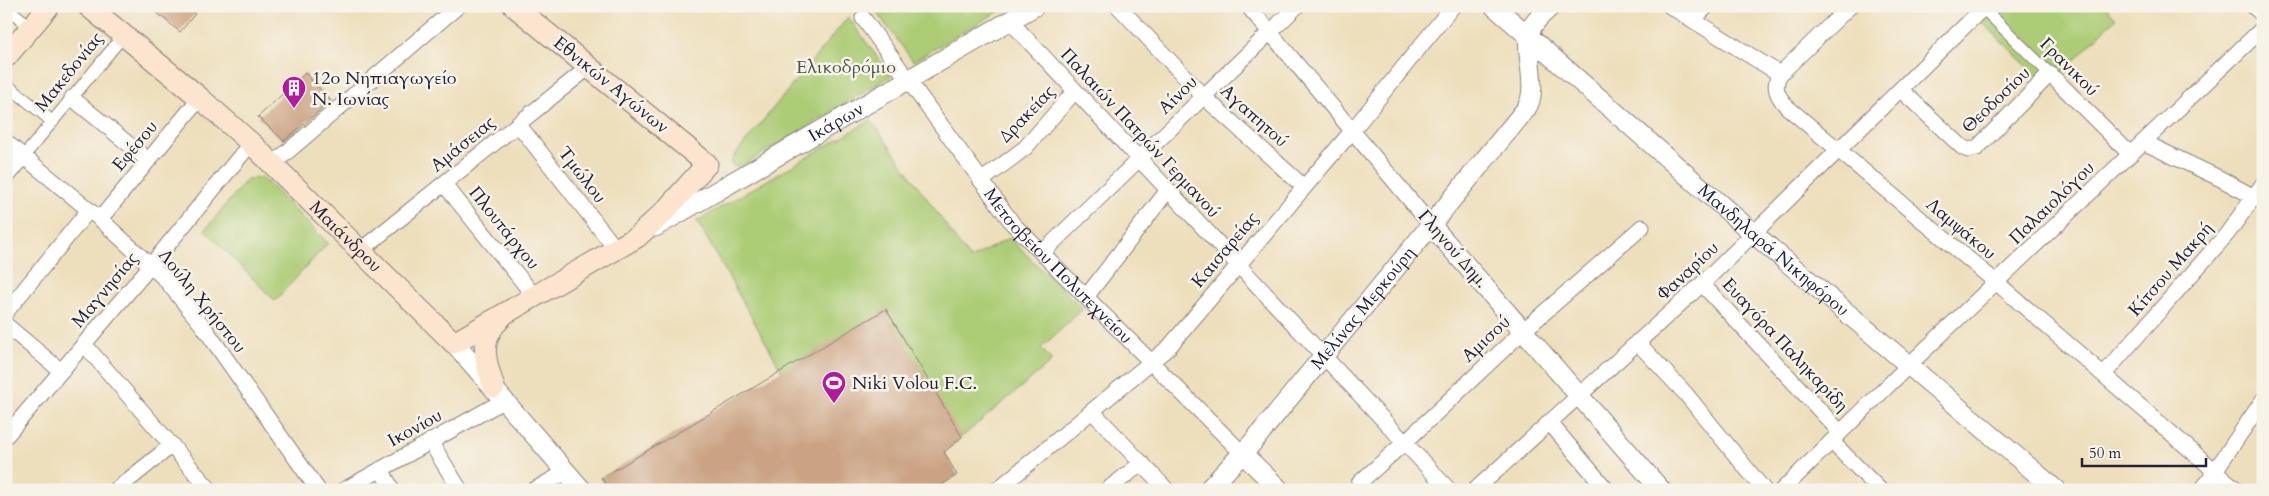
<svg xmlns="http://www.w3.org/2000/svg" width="2269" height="496" font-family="Cardo,serif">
  <rect width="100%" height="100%" fill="#f7f3e8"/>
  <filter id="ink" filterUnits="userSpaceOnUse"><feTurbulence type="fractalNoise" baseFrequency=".02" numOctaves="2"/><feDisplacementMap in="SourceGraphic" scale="10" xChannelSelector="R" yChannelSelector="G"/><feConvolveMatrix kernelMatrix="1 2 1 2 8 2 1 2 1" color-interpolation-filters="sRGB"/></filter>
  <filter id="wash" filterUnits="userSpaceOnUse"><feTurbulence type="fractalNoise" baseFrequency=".0096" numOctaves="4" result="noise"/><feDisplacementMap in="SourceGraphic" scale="20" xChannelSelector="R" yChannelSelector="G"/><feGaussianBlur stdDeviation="1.12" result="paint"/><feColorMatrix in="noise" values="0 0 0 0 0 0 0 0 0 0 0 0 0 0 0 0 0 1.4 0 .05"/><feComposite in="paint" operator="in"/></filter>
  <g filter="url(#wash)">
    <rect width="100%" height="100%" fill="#eedfbc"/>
    <g fill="#accc74" stroke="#677758">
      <path d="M872 6H1008L913 61Z"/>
      <path d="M1966 6H2105L2116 18 2048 87Z"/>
      <path d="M848 17 891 76 742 166H733L731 162 734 156Z"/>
      <path d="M871 120 970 259 1009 238 1083 309 1041 348 1052 361 944 452 957 475 934 490H611L601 478 782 371 697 221Z"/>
      <path d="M262 177 328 243 275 301 205 230 247 179Z"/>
    </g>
    <g id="blocks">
      <g fill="#cba383">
        <path d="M149 6H187L195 14 180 32Z"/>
        <path d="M305 73 331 101 284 141 258 117Z"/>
        <path d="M886 309 962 437 944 452 957 475 934 490H611L601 478Z"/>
      </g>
    </g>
  </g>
  <g filter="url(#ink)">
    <use href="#blocks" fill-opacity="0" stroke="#88807c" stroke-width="1"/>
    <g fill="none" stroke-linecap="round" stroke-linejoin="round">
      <defs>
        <g id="pedestrian">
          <path d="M1981 6 2055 79"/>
          <path d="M6 7 31 27"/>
          <path d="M6 84 53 122"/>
          <path d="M24 156 123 36"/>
        </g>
        <g id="minor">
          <path d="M1118 6 1204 97 1304 187"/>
          <path d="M1248 6 1431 225"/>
          <path d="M1670 6 1780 74C1772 87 1778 97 1787 107L1997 283 2237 490"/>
          <path d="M2253 6 2263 15"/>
          <path id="s1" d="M863 18 1013 224 1242 453"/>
          <path d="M1693 20 1707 6"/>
          <path d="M1010 21 1449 490"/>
          <path d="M1780 74 1850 6"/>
          <path d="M2055 79 2130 154"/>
          <path d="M1901 90 1962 147 1968 150 1977 148 2050 74"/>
          <path d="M72 98 148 160"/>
          <path d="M518 124 616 249"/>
          <path d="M6 142 100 219 164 278 203 326 318 490"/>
          <path d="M2143 142 2221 179 2263 202"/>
          <path d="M273 164 458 6"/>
          <path d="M6 178 24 156"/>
          <path d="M981 181 1025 148 1075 91"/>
          <path d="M444 184 535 297"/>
          <path d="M100 219 200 98"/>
          <path d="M361 250 589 67"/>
          <path d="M1042 253 1297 6"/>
          <path d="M1702 284 1840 432"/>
          <path d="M1086 297 1168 190"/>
          <path d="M6 312 89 210"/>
          <path d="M6 325 61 371"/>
          <path d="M1637 342 1685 393 1764 490"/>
          <path d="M84 344 210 490"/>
          <path d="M2104 374 2227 234 2263 184"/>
          <path d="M1092 411 1167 490"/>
          <path d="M1549 422 1607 490"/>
          <path d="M6 436 152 264 251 143"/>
          <path d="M430 441 460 490"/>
          <path d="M1832 442 1880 490"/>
          <path d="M381 469 392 490"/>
          <path d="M1359 483 1404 443 1523 331 1642 227"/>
          <path d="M116 490 172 445"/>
          <path d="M344 490 505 400"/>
          <path d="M534 490 566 472"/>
          <path d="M997 490 1169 347 1352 131 1453 6"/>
          <path d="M1107 490 1142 463"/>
          <path d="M1475 490 1702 284 1983 8"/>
          <path d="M1782 490 1909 365 2263 28"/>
          <path d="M2202 490 2263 400"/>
        </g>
        <g id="tertiary">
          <path id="s2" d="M1494 6 1754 234 2056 490"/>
          <path d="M1431 225 1661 490"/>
          <path id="s3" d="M655 227 1035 6"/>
          <path d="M454 343 582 490"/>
          <path d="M1242 453 1280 490"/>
          <path id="s4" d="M1208 490 1253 442 1526 109C1541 87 1521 49 1532 27 1536 19 1545 12 1551 6"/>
        </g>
        <g id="secondary">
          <path id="s5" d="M88 6 200 98 251 143 454 343 637 237 665 211 707 164 514 6"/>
          <path d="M6 57 49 6"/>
          <path d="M494 387C485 362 478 339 500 319"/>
        </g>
      </defs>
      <use href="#pedestrian" stroke="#88807c" stroke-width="13"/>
      <use href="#minor" stroke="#88807c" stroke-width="17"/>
      <use href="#tertiary" stroke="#88807c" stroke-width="21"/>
      <use href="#secondary" stroke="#88807c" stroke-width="23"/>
      <use href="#pedestrian" stroke="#fff" stroke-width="11"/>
      <use href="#minor" stroke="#fff" stroke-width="15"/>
      <use href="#tertiary" stroke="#fff" stroke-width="19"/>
      <use href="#secondary" stroke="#fce5cf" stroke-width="21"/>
    </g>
  </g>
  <defs>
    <symbol id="building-pin" viewBox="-11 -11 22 30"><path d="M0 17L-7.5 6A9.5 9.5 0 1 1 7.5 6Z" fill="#b5179e" stroke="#f7f3e8"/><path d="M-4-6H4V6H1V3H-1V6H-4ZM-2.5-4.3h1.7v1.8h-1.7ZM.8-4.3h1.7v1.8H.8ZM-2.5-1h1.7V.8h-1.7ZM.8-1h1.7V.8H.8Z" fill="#fff"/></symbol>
    <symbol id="stadium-pin" viewBox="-11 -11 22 30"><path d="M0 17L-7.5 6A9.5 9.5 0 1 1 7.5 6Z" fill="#b5179e" stroke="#f7f3e8"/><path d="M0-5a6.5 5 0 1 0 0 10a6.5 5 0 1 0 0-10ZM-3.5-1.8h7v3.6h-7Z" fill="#fff"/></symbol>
  </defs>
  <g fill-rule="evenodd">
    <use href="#building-pin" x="280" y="74" width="28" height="38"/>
    <use href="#stadium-pin" x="820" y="369" width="28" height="38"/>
  </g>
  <g text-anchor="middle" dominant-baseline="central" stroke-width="5" stroke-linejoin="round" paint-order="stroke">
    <g font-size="18" fill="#4b554c" stroke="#f7f3e8">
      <text x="846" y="67">Ελικοδρόμιο</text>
    </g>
    <g font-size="18" fill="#22223b" stroke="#f7f3e8">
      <text transform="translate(2069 67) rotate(45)">Γρανικού</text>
      <text transform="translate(69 72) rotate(-51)">Μακεδονίας</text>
      <text transform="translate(611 85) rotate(39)">Εθνικών Αγώνων</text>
      <text transform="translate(1178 95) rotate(-44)">Αίνου</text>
      <text transform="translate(1996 100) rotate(-44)">Θεοδοσίου</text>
      <text transform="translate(1027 114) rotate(-46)">Δρακείας</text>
      <text transform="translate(1254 116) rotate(42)">Αγαπητού</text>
      <text stroke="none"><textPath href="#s3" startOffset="209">Ικάρων</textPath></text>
      <text transform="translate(1140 133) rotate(47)">Παλαιών Πατρών Γερμανού</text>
      <text transform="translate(463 144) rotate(-39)">Αμάσειας</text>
      <text transform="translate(135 146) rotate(-50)">Εφέσου</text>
      <text transform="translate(582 175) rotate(52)">Τμώλου</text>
      <text transform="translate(2052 203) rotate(-44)">Παλαιολόγου</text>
      <text transform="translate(504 228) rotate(51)">Πλουτάρχου</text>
      <text transform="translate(1961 229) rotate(40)">Λαμψάκου</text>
      <text stroke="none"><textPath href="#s5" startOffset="346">Μαιάνδρου</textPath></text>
      <text transform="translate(1453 249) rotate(49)">Γληνού Δημ.</text>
      <text transform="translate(1225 250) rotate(-50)">Καισαρείας</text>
      <text stroke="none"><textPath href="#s2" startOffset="371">Μανδηλαρά Νικηφόρου</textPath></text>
      <text stroke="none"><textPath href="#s1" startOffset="316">Μετσοβείου Πολυτεχνείου</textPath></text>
      <text transform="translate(2171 269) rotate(-49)">Κίτσου Μακρή</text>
      <text transform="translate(1688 271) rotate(-43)">Φαναρίου</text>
      <text transform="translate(105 290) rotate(-50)">Μαγνησίας</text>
      <text transform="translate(202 301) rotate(51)">Λούλη Χρήστου</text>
      <text stroke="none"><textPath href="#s4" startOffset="239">Μελίνας Μερκούρη</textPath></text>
      <text transform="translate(1486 339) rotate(-43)">Αμισού</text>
      <text transform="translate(1785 345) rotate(47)">Ευαγόρα Παληκαρίδη</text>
      <text transform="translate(415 428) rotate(-29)">Ικονίου</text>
    </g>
    <g font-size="18" fill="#22223b" stroke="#f7f3e8" text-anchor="start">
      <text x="312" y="78">12ο Νηπιαγωγείο<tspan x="312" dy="21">Ν. Ιωνίας</tspan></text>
      <text x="852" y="383">Niki Volou F.C.</text>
    </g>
  </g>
  <rect width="2269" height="496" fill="none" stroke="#f7f3e8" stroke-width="25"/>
  <path d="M2082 458v8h124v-8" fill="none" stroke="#22223b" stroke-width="2.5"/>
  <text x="2089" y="458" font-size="15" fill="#22223b" stroke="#f7f3e8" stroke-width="4" paint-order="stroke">50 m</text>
</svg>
